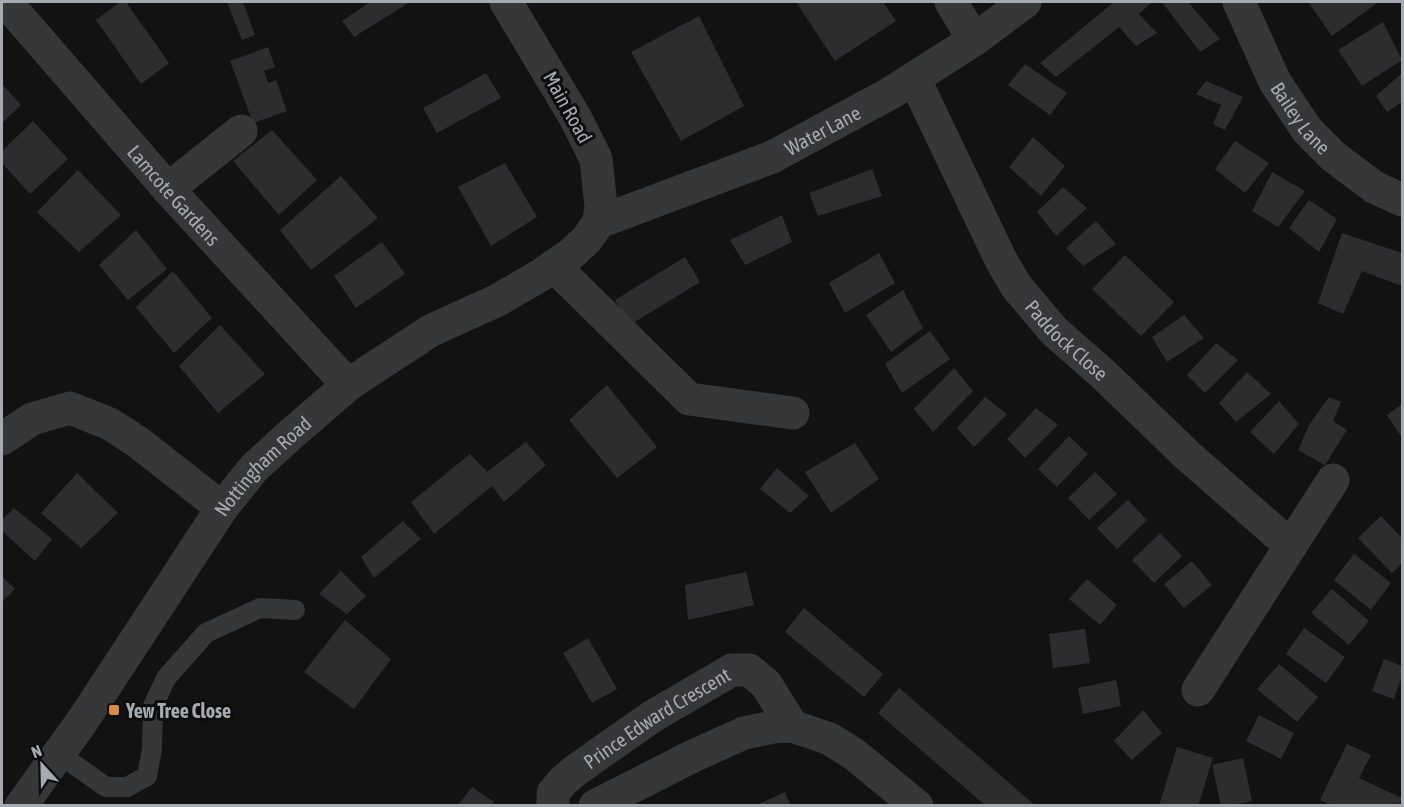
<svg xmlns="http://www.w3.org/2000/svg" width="1404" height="807" font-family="'Asap Condensed',sans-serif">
  <rect width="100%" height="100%" fill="#121213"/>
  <g fill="#2d2d2f">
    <path d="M120 2H126L169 63 141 84 96 20Z"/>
    <path d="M227 2H243L255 35 242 40Z"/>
    <path d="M370 2H410L354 37 342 21Z"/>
    <path d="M796 2H883L896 21 835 61Z"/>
    <path d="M1114 2H1152L1139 14 1157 33 1136 46 1119 27 1056 77 1040 63Z"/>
    <path d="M1162 2H1188L1220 39 1200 52Z"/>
    <path d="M1308 2H1374L1376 4 1332 36Z"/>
    <path d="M699 16 744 106 681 141 631 52Z"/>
    <path d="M1383 22 1402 60 1362 86 1338 50Z"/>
    <path d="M268 47 275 67 264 71 268 83 276 80 287 111 253 123 230 61Z"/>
    <path d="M1025 64 1067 93 1050 115 1008 85Z"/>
    <path d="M486 73 501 98 437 133 423 108Z"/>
    <path d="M1402 73V102L1387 112 1376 96Z"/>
    <path d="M1206 81 1243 97 1225 130 1213 124 1221 105 1196 94Z"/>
    <path d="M2 84 21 105 2 123Z"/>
    <path d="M33 121 68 159 30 194 2 163V151Z"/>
    <path d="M272 130 317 180 279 215 233 161Z"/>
    <path d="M1033 137 1065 166 1041 196 1009 167Z"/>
    <path d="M1235 141 1269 163 1245 193 1215 169Z"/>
    <path d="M505 163 537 217 491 246 458 187Z"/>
    <path d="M872 169 882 196 818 216 809 193Z"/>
    <path d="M78 170 121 215 79 252 37 212Z"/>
    <path d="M1272 172 1305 191 1278 227 1252 211Z"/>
    <path d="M341 176 378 218 311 270 280 230Z"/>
    <path d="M1063 187 1087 208 1056 236 1037 212Z"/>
    <path d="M1309 200 1337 219 1319 252 1289 228Z"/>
    <path d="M782 215 792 242 745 265 730 240Z"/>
    <path d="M1096 221 1116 244 1083 266 1066 248Z"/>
    <path d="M136 230 167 269 128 300 99 265Z"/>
    <path d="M1342 233 1402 253V286L1362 271 1343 314 1318 303Z"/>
    <path d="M382 242 405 274 356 308 334 276Z"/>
    <path d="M879 253 895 283 845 313 829 283Z"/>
    <path d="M1125 255 1174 302 1141 336 1092 289Z"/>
    <path d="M685 257 700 282 630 325 615 300Z"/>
    <path d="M173 271 212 318 174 353 136 307Z"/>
    <path d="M903 290 923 328 891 352 866 315Z"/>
    <path d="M1184 315 1204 338 1167 362 1152 337Z"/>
    <path d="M220 325 265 374 218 413 179 366Z"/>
    <path d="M930 331 950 359 902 393 885 364Z"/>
    <path d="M1216 343 1238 360 1205 393 1187 375Z"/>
    <path d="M954 368 973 391 933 432 914 409Z"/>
    <path d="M1247 372 1271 394 1236 422 1219 403Z"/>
    <path d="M607 385 657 447 617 478 569 420Z"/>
    <path d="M985 397 1007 414 974 447 957 428Z"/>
    <path d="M1329 397 1341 402 1333 421 1347 430 1325 465 1298 450 1309 425Z"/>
    <path d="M1279 401 1299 424 1274 454 1250 432Z"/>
    <path d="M1402 404V434L1400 435 1387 415Z"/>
    <path d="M1036 408 1058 425 1025 458 1007 439Z"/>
    <path d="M1069 436 1088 454 1057 487 1038 469Z"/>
    <path d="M526 442 546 465 504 502 492 486 434 534 411 502 470 454 487 472Z"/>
    <path d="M855 443 879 479 831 513 805 472Z"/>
    <path d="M777 468 809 496 790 513 760 489Z"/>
    <path d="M1095 472 1117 494 1089 520 1068 498Z"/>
    <path d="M77 473 118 513 81 548 41 513Z"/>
    <path d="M1128 500 1147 520 1117 549 1097 528Z"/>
    <path d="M14 508 52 539 35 561 2 531V520Z"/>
    <path d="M1381 516 1402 538V563L1392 573 1358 538Z"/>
    <path d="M403 521 421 539 374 578 361 557Z"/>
    <path d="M1160 533 1182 556 1154 583 1132 560Z"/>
    <path d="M1354 554 1391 583 1371 610 1334 580Z"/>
    <path d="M1192 561 1212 585 1184 608 1164 584Z"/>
    <path d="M341 571 366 596 347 614 319 594Z"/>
    <path d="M746 572 754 605 688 620 685 585Z"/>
    <path d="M2 576 15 589 2 602Z"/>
    <path d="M1087 579 1117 605 1100 625 1069 599Z"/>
    <path d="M1332 589 1369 621 1349 645 1311 613Z"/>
    <path d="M804 608 883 674 864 697 785 632Z"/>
    <path d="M345 620 391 659 354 709 304 672Z"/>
    <path d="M1304 628 1345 657 1326 683 1286 654Z"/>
    <path d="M1085 629 1090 663 1053 668 1049 634Z"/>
    <path d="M588 638 617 689 592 703 563 653Z"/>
    <path d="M1384 659 1402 666V676L1394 699 1372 691Z"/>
    <path d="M1279 664 1318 697 1297 722 1257 689Z"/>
    <path d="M1116 680 1121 706 1083 714 1078 688Z"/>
    <path d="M899 688 1036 806H986L878 713Z"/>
    <path d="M1143 710 1162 733 1132 760 1114 741Z"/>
    <path d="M1259 715 1294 733 1281 759 1246 741Z"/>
    <path d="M1347 744 1371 755 1359 778 1402 798 1398 806H1333L1320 800Z"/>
    <path d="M1177 747 1213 758 1198 806H1159Z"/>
    <path d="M1243 758 1252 801 1230 806H1221L1212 765Z"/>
    <path d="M472 787 494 802 491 806H457Z"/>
    <path d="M785 792 791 806H754Z"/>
  </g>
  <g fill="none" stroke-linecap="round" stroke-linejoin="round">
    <path stroke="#353739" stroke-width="20" d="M59 754 106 787H127L147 776 152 749 153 706 166 678 206 633 260 608 295 610"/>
    <g stroke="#353739" stroke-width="33">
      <path id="s1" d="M6 2 168 189 348 385"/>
      <path d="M951 2 974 40"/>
      <path id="s2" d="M1239 2 1275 82 1307 130 1334 157 1374 187 1402 200"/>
      <path id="s3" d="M914 78 1001 260 1016 286 1054 331 1103 374 1187 455 1291 546"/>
      <path d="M168 189 241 131"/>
      <path id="s4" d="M599 222 772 157 889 94 974 40 1025 2"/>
      <path d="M554 266 689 399 793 413"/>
      <path d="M2 439 32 419 70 408 110 424 139 443 222 508"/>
      <path d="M1198 690 1333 480"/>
      <path id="s5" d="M553 806V793L563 781 576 770 653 716 732 670H749L766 684 792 726"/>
      <path d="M595 806 691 757 744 733 773 727 792 726 830 739 855 755 917 806"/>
    </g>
    <path stroke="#353739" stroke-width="33" id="s6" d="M21 806 83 720 222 508 254 468 289 436 348 385 430 331 498 300 541 275 571 254 587 239 599 222 601 206 596 159 575 117 506 2"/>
  </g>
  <rect fill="#d98a43" stroke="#0d0d0e" stroke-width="2" x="108" y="704" width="12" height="12" rx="3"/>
  <g text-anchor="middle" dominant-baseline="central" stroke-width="6" stroke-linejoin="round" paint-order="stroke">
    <g font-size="20" fill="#a5abb2" stroke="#0d0d0e">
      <text transform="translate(568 107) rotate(61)">Main Road</text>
      <text stroke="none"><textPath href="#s2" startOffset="132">Bailey Lane</textPath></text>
      <text stroke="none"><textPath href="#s4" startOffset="242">Water Lane</textPath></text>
      <text stroke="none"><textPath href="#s1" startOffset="256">Lamcote Gardens</textPath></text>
      <text stroke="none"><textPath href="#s3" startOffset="306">Paddock Close</textPath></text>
      <text stroke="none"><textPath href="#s6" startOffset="418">Nottingham Road</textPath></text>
      <text stroke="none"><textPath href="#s5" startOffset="142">Prince Edward Crescent</textPath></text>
    </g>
    <g font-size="20" font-weight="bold" fill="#a5abb2" stroke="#0d0d0e" text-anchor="start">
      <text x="126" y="710">Yew Tree Close</text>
    </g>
  </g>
  <rect width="1404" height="807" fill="none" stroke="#a5abb2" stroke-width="6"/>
  <g transform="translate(42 765) rotate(338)" stroke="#0d0d0e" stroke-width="4.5" paint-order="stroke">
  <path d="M0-4.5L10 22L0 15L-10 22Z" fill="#a5abb2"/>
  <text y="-9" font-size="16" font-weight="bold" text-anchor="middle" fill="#a5abb2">N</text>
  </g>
</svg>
